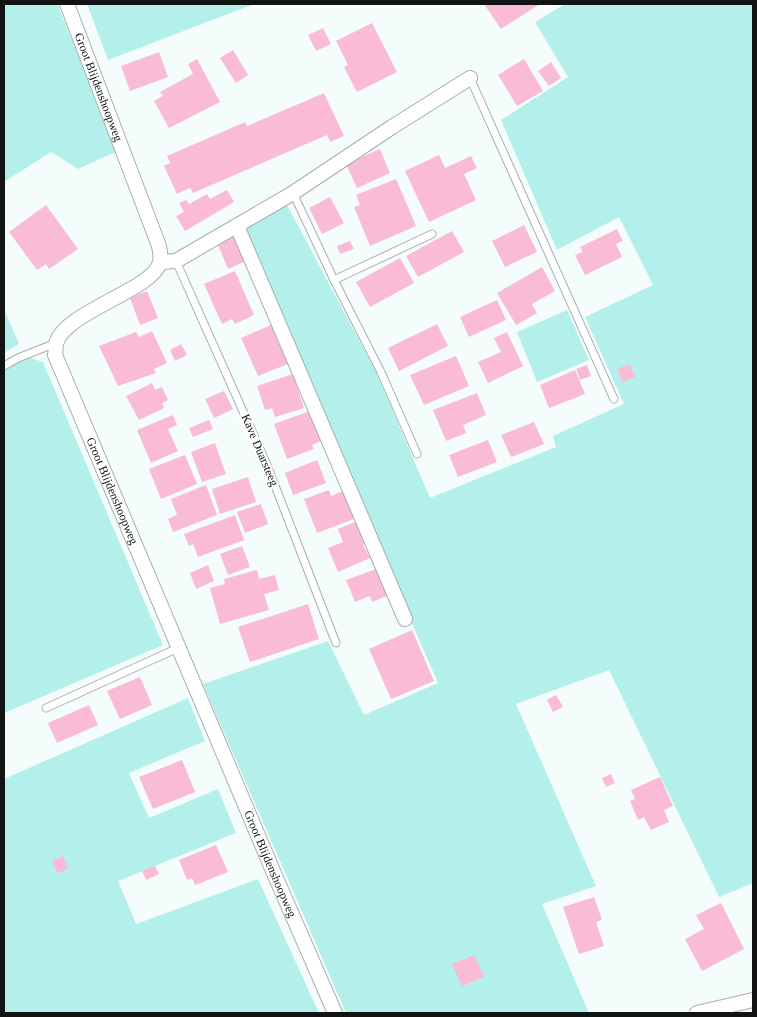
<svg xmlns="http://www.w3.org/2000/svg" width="757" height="1017" font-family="Georgia,serif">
  <rect width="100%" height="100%" fill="#f5fdfc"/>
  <g fill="#b3f0eb">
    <path d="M4 4H57L118 151 78 169 51 152 4 182Z"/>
    <path d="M87 4H254L108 60Z"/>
    <path d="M565 4H753V883L719 897 609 670 516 704 596 886 542 904 589 1013H346L203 684 328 641 364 715 438 683 240 229 286 203 376 372 430 498 556 447 553 436 624 404 585 317 653 285 619 217 557 250 501 120 568 77 535 22Z"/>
    <path d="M4 309 19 344 4 353Z"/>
    <path d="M567 310 589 360 537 382 517 332Z"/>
    <path d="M28 357 43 362 163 645 4 713V371Z"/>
    <path d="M188 698 205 741 129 773 149 818 218 789 236 833 118 881 136 924 258 879 319 1013H4V779Z"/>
  </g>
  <g fill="#f9bbd5">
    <path d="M484 4H540L501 29Z"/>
    <path d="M372 23 397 72 357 92 344 67 348 65 336 41Z"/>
    <path d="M323 28 331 44 316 51 308 35Z"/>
    <path d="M233 50 248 75 236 83 220 58Z"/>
    <path d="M159 52 168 77 130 91 121 66Z"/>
    <path d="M197 59 220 102 169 128 154 101 163 96 160 92 193 74 188 64Z"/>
    <path d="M524 59 543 91 517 106 498 75Z"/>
    <path d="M551 62 561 78 549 86 538 71Z"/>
    <path d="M324 93 344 136 330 142 327 135 193 193 190 188 177 194 164 166 170 163 167 156 245 122 247 126Z"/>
    <path d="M380 149 390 173 357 188 346 164Z"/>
    <path d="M439 155 445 168 471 156 477 168 464 174 476 200 429 222 405 171Z"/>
    <path d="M396 179 416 226 370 246 354 207 360 205 356 195Z"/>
    <path d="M227 190 234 202 185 231 176 216 184 212 179 203 186 200 189 204 207 194 210 199Z"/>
    <path d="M330 197 344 223 322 234 309 208Z"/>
    <path d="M46 205 78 249 49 269 46 264 37 270 9 232Z"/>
    <path d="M524 225 537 252 505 267 492 241Z"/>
    <path d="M617 229 623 241 616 244 622 257 585 275 575 255 583 252 580 247Z"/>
    <path d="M452 231 464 252 418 277 406 256Z"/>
    <path d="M236 232 248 260 228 269 216 240Z"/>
    <path d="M350 241 354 249 340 254 337 246Z"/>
    <path d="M400 258 414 283 370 307 356 282Z"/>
    <path d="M542 267 555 291 532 304 537 313 516 325 497 293Z"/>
    <path d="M235 271 254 315 235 324 232 319 222 324 204 284Z"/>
    <path d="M147 291 158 318 140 325 130 298Z"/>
    <path d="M497 300 506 320 469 337 460 317Z"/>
    <path d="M437 324 448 346 399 371 388 348Z"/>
    <path d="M271 325 288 364 258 376 241 338Z"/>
    <path d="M152 331 167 363 154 369 156 373 118 386 99 346 136 332 139 337Z"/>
    <path d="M507 332 523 366 488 383 478 362 501 352 494 338Z"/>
    <path d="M181 344 187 355 175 361 170 350Z"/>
    <path d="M456 356 469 386 424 405 410 375Z"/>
    <path d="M630 364 635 377 622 382 617 369Z"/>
    <path d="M587 365 591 376 580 380 576 369Z"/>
    <path d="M575 370 585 394 549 408 540 385Z"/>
    <path d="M293 374 304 408 275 417 272 408 265 410 257 386Z"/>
    <path d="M152 383 155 390 162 387 168 400 162 403 164 408 139 420 126 396Z"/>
    <path d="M224 391 233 409 214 418 205 399Z"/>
    <path d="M477 393 486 415 463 425 466 433 446 441 433 410Z"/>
    <path d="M310 411 321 441 312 445 314 449 287 459 274 424Z"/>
    <path d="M173 415 177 425 168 429 178 451 151 463 137 430Z"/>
    <path d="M209 420 213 429 193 437 189 428Z"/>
    <path d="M534 422 544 444 511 457 501 435Z"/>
    <path d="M488 440 497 462 458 477 449 455Z"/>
    <path d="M215 443 226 474 202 482 191 452Z"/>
    <path d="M185 455 197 484 161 499 149 469Z"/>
    <path d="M317 460 326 483 293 495 285 473Z"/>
    <path d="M248 477 256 502 220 514 212 489Z"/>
    <path d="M206 485 217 515 173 532 168 519 177 515 171 499Z"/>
    <path d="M329 490 331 496 343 491 354 519 317 533 304 499Z"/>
    <path d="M261 504 268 524 245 533 237 512Z"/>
    <path d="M235 515 244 540 198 557 193 544 189 546 184 534Z"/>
    <path d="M360 520 369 542 363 545 370 558 338 572 328 548 343 542 338 529Z"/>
    <path d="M242 546 250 567 228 575 220 554Z"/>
    <path d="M208 565 214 581 196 589 190 573Z"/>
    <path d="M376 569 387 596 372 602 370 596 355 602 346 580Z"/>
    <path d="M257 570 259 579 275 575 279 590 264 594 269 610 220 624 210 588 225 584 224 579Z"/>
    <path d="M308 604 319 639 250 662 238 627Z"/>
    <path d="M412 630 434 681 391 699 369 649Z"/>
    <path d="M140 677 152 705 120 719 107 691Z"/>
    <path d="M556 695 563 707 553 712 547 700Z"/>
    <path d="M89 705 98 725 57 743 48 723Z"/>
    <path d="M182 760 195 792 153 809 139 777Z"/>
    <path d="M611 774 615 783 606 787 602 778Z"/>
    <path d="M660 777 673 806 664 810 669 822 651 830 644 817 638 820 630 801 635 799 631 790Z"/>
    <path d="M216 845 228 872 195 885 192 878 187 880 179 860Z"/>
    <path d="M63 856 68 869 57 873 52 861Z"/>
    <path d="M155 866 159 874 146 880 142 871Z"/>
    <path d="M594 897 602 920 596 922 604 946 579 954 563 907Z"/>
    <path d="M721 903 744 949 702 971 685 939 704 929 696 915Z"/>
    <path d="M474 955 484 977 462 986 452 964Z"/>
  </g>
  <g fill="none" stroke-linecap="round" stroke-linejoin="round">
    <defs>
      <g id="service">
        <path d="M470 78 614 399"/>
        <path d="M293 193 334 280 380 370 417 454"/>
        <path d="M176 261 267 465 336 643"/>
        <path d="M334 280 432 234"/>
        <path d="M4 366 18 358 56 343"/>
        <path d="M46 708 178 648"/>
      </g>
      <g id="minor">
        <path id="s1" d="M67 4 159 246C160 251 161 257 160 262 154 290 63 312 56 344 55 347 56 352 55 355L273 871 335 1013"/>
        <path d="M237 226 405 619"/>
        <path d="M160 262 176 261 293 193 392 127 470 78"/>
        <path d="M697 1013 753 1000"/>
      </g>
    </defs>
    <use href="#service" stroke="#a6aead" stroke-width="9"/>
    <use href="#minor" stroke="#a6aead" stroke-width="16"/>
    <use href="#service" stroke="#fff" stroke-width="7"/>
    <use href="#minor" stroke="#fff" stroke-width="14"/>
  </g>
  <g text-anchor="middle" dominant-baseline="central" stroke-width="4.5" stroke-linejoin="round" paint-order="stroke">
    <g font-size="12" fill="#121414" stroke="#fff">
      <text stroke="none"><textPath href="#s1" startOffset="89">Groot Blijdenshoopweg</textPath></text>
      <text transform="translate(260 450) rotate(67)">Kave Duarsteeg</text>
      <text stroke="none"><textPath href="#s1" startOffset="569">Groot Blijdenshoopweg</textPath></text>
      <text stroke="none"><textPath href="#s1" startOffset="974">Groot Blijdenshoopweg</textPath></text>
    </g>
  </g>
  <rect width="757" height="1017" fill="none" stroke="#121414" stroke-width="10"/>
</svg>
